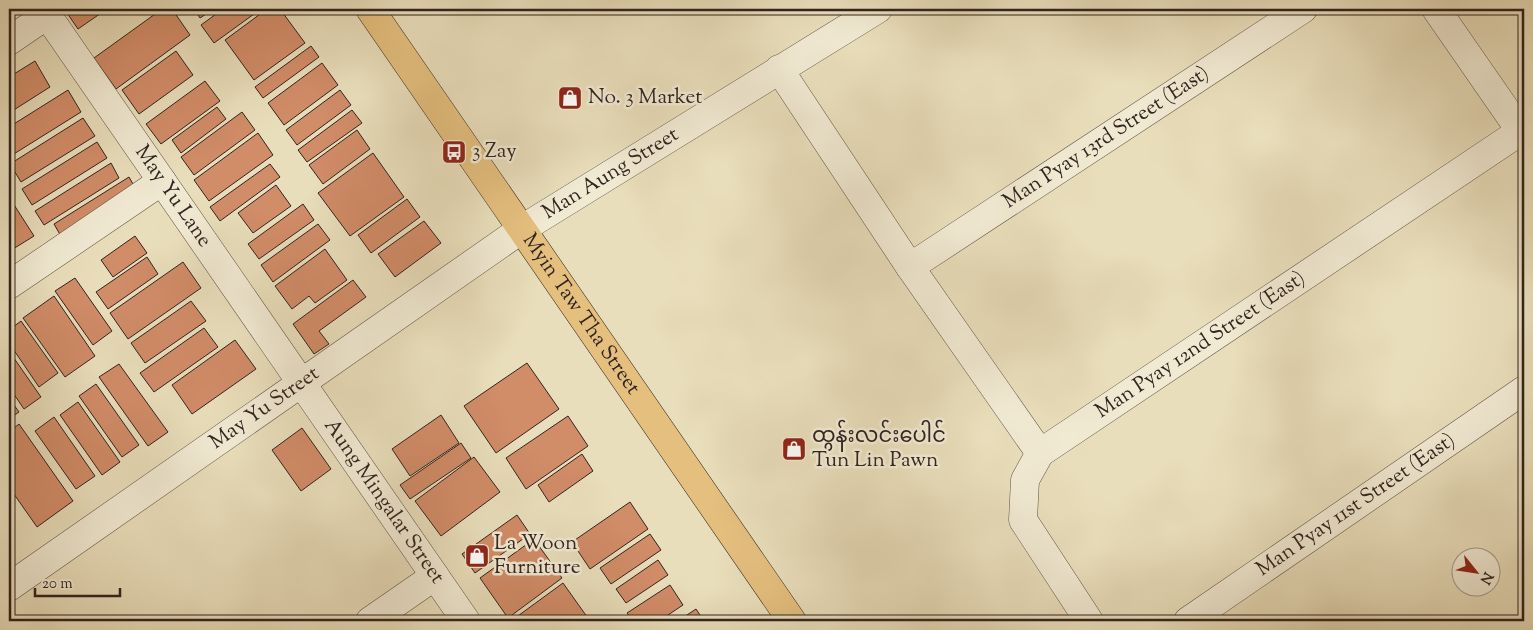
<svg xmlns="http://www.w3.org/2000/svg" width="1533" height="630" font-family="'Sorts Mill Goudy','Noto Sans Myanmar',serif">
  <rect width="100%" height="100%" fill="#e9debb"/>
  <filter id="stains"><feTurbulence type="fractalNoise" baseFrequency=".004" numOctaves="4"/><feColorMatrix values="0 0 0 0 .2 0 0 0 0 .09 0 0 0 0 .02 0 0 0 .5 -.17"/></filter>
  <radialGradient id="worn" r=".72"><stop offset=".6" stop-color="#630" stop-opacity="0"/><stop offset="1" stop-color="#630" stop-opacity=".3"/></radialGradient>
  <g fill="#d18c68" stroke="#31231f">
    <path d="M74 9H107L78 29 67 13Z"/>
    <path d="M162 9H172L190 35 116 89 94 58Z"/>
    <path d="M194 9H214L200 18Z"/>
    <path d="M223 9H261L214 43 201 25Z"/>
    <path d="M267 9H280L305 43 254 80 225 40Z"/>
    <path d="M311 46 319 57 263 98 255 87Z"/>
    <path d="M176 51 193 75 139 114 122 90Z"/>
    <path d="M35 61 50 87 9 113V77Z"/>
    <path d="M322 63 338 85 284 125 268 103Z"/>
    <path d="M205 81 220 101 161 144 146 124Z"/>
    <path d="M68 90 81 112 9 157V127Z"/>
    <path d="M340 90 351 105 297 145 286 130Z"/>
    <path d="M217 107 226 119 181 153 172 140Z"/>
    <path d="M352 110 362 123 307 162 298 150Z"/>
    <path d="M242 112 255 130 194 175 181 157Z"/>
    <path d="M83 118 95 136 21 182 10 164Z"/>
    <path d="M357 130 370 149 323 184 309 165Z"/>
    <path d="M258 133 273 155 209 201 194 180Z"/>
    <path d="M97 142 107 158 32 205 22 189Z"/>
    <path d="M373 153 404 197 350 236 318 193Z"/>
    <path d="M111 163 119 178 44 225 35 211Z"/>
    <path d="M270 164 280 177 220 221 210 207Z"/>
    <path d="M129 177 137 191 62 238 54 224Z"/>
    <path d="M276 185 291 206 253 233 238 213Z"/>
    <path d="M9 197 34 236 13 249 9 242Z"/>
    <path d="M407 199 420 217 371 253 358 235Z"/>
    <path d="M303 204 314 220 259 259 248 244Z"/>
    <path d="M424 221 441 243 395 277 378 254Z"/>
    <path d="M318 224 330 240 273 282 261 265Z"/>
    <path d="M135 236 147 253 113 277 101 260Z"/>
    <path d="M325 249 347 280 315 303 309 296 292 309 275 286Z"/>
    <path d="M147 257 158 274 108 309 96 292Z"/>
    <path d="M183 262 201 288 128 339 110 313Z"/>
    <path d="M75 278 112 331 93 345 55 291Z"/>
    <path d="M353 280 366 297 319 331 329 344 314 354 293 324Z"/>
    <path d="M54 296 95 356 65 377 23 318Z"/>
    <path d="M191 301 206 321 145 363 131 343Z"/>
    <path d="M21 321 58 373 39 387 9 343V330Z"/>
    <path d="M204 328 218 347 154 392 140 373Z"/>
    <path d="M235 340 256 369 192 414 172 385Z"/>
    <path d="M9 351 41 397 24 409 9 387Z"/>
    <path d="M527 363 559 409 496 453 464 406Z"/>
    <path d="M119 364 168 432 148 446 99 377Z"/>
    <path d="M96 384 139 445 122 457 79 396Z"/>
    <path d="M9 398 19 412 9 419Z"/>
    <path d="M78 402 120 462 102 475 60 415Z"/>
    <path d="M441 415 459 443 410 476 392 449Z"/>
    <path d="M568 416 588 446 526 489 506 458Z"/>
    <path d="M54 417 95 476 76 489 35 431Z"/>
    <path d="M19 424 73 501 37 527 9 487V432Z"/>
    <path d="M302 428 331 469 301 491 272 450Z"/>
    <path d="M461 443 471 458 410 499 400 485Z"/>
    <path d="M582 454 593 471 549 502 538 485Z"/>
    <path d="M474 457 500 492 441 536 415 501Z"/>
    <path d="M630 502 648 529 590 569 572 542Z"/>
    <path d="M517 515 530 534 475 573 462 554Z"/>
    <path d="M650 534 661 550 611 584 600 568Z"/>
    <path d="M534 539 562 578 508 618 480 578Z"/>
    <path d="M658 560 668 575 626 603 616 589Z"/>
    <path d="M563 583 590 621H511Z"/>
    <path d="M670 585 683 605 659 621H633L627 613Z"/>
    <path d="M696 609 704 621H678Z"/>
  </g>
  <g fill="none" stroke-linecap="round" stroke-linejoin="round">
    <defs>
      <g id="minor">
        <path id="s1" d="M43 9 466 621"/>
        <path d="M1436 9 1524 136"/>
        <path d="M9 41 47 15"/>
        <path d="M779 69 910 267 1040 453"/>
        <path id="s2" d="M910 267 1303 9"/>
        <path d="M9 285 162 181"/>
        <path id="s3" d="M9 587 522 229 878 9"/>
        <path d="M370 621 435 576"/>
        <path id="s4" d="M1089 621 1023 520 1025 480 1040 453 1524 129"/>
        <path id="s5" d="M1188 621 1524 390"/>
      </g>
      <g id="major">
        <path id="s6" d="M370 9 792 621"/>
      </g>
    </defs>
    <use href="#minor" stroke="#5f5246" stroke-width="29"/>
    <use href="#major" stroke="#31231f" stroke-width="29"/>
    <use href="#minor" stroke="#f1ead3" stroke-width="28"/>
    <use href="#major" stroke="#e4bf7e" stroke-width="28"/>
  </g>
  <defs>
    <symbol id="shop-square" viewBox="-11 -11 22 22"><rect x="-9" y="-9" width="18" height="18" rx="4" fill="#8f2418" stroke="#f1ead3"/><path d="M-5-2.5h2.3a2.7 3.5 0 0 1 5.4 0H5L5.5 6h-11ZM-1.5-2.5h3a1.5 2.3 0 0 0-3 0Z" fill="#fff"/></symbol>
    <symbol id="bus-square" viewBox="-11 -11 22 22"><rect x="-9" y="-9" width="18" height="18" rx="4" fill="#8f2418" stroke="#f1ead3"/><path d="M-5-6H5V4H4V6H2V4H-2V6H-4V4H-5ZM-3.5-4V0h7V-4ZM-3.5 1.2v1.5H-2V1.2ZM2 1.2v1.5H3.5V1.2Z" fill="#fff"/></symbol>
  </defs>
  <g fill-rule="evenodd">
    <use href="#shop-square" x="556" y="84" width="28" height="28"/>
    <use href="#bus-square" x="440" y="138" width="28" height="28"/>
    <use href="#shop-square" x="780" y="435" width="28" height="28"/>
    <use href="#shop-square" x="463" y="542" width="28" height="28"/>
  </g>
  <g text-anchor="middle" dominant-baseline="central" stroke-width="5" stroke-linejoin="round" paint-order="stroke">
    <g font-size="21" fill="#31231f" stroke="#f1ead3" text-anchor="start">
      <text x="588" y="98">No. 3 Market</text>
      <text x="472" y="152">3 Zay</text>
      <text x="812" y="437">ထွန်းလင်းပေါင်<tspan x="812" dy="24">Tun Lin Pawn</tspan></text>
      <text x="494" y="544">La Woon<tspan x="494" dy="24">Furniture</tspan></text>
    </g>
    <g font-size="21" fill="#31231f" stroke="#f1ead3">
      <text stroke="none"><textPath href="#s2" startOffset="235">Man Pyay 13rd Street (East)</textPath></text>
      <text stroke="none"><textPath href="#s3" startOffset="730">Man Aung Street</textPath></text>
      <text stroke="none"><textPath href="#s1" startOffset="228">May Yu Lane</textPath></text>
      <text stroke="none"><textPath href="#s6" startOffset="371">Myin Taw Tha Street</textPath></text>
      <text stroke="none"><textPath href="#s4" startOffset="385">Man Pyay 12nd Street (East)</textPath></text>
      <text stroke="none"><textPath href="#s3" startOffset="312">May Yu Street</textPath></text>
      <text stroke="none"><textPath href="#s1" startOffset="599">Aung Mingalar Street</textPath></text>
      <text stroke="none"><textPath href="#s5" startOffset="204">Man Pyay 11st Street (East)</textPath></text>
    </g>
  </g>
  <rect width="1533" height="630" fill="none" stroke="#e9debb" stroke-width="30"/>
  <rect x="10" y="10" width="1513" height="610" fill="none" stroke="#31231f" stroke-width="2.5"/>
  <rect x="15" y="15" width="1503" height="600" fill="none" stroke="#31231f"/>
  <g transform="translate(1476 572) rotate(120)"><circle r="24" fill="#f1ead3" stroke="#a49a8b"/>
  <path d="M0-4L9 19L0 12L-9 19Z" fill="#8f2418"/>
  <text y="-8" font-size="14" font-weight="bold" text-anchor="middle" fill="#31231f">N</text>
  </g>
  <path d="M35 588v8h85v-8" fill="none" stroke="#31231f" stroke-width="2.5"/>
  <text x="42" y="588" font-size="15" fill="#31231f" stroke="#f1ead3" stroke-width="4" paint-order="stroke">20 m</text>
  <rect width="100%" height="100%" filter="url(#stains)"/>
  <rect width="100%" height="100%" fill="url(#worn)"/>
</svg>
